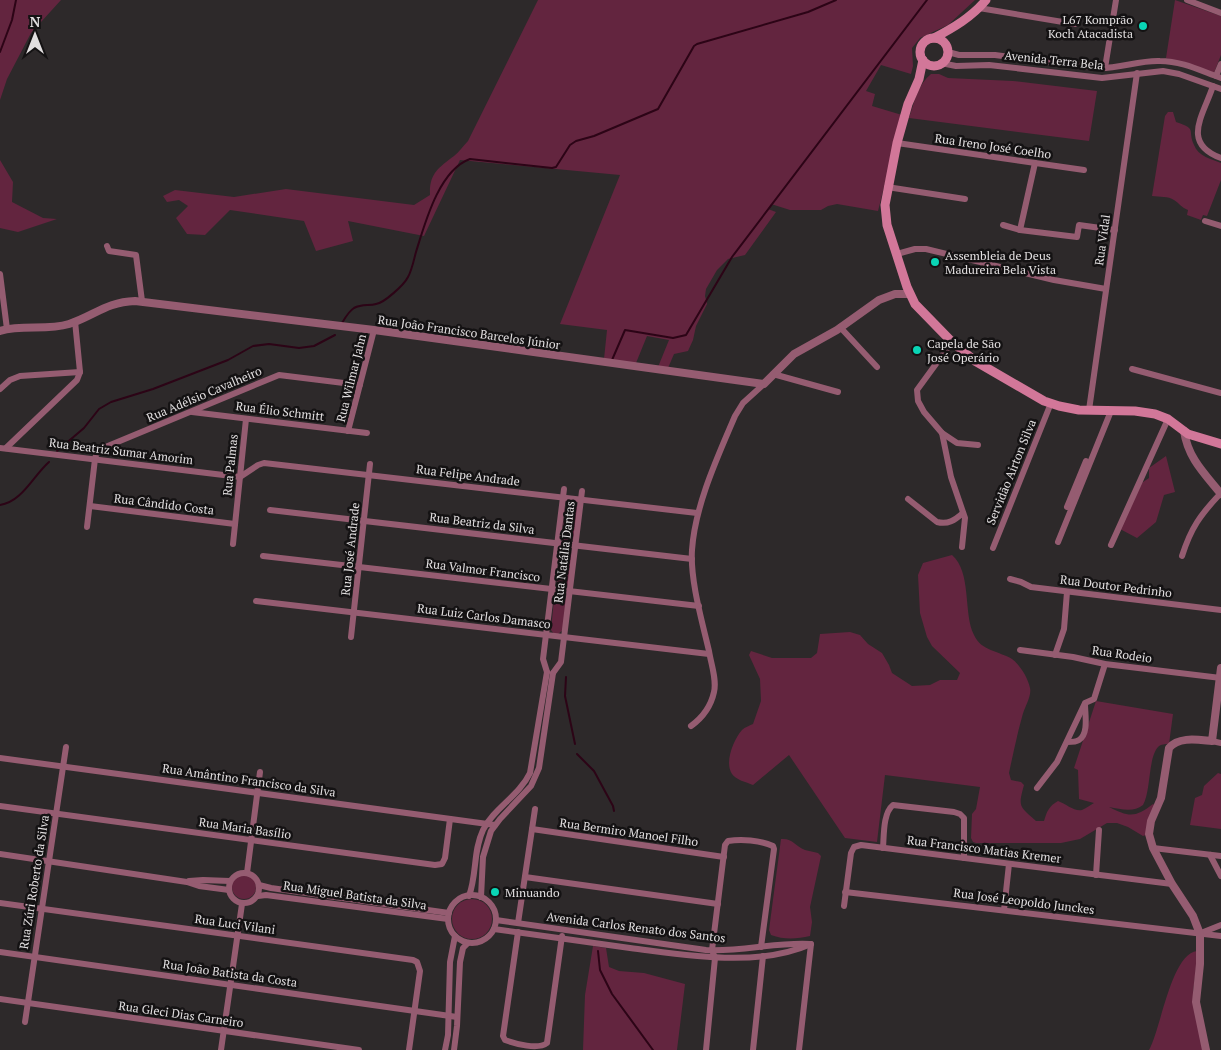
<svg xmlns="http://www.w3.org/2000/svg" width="1221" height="1050" font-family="'PT Serif',serif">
  <rect width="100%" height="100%" fill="#2d292a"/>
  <g fill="#63253f">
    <path d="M0 0H61L31 33 7 79 0 100Z"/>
    <path d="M538 0H975L948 25 920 38 912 48 913 66 911 74 881 65 866 91 875 94 872 106 902 115 878 211 837 204 828 206 821 210H790L771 204 768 209 776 212 745 255 728 259 717 270 706 289 705 296 707 304 696 326 693 340 688 351 674 354 668 368 658 367 669 340 647 336 636 363 604 359 607 330 560 324 620 175 460 160 424 236 348 221 353 241 316 251 304 221 230 210 205 235 187 234 176 218 188 206 179 200 167 202 163 196 175 190 234 197 286 189 414 205 430 195C429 174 438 168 454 156 459 152 463 146 468 141Z"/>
    <path d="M1175 0 1221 16V55L1214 73 1166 58Z"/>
    <path d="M931 74H939L948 78 1013 81 1097 91 1089 141 909 118C914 103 918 84 931 74Z"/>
    <path d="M1168 112H1173L1176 122C1198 129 1187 130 1194 145 1198 156 1211 159 1221 163V180L1207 216 1203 215 1201 220 1187 215 1188 210C1182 208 1179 203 1174 200 1168 196 1160 197 1152 196L1165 116Z"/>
    <path d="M0 160 13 182 12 202 43 218 57 219 18 232 0 228Z"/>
    <path d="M1166 456 1175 492 1164 495 1156 522 1137 538 1120 529 1140 484 1149 478V468Z"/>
    <path d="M570 504 575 505 578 509 574 539 569 542H566L562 538 565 508Z"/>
    <path d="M567 550 572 555 568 585 564 589 560 588 557 584 560 554Z"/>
    <path d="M952 555C972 572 963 614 974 635 981 651 999 651 1012 659 1020 665 1028 678 1030 688 1032 696 1024 708 1022 717 1017 735 1013 754 1009 773L1011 780 1021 782 1024 785C1018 807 1019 806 1036 821H1044C1047 811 1049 806 1058 801 1066 804 1075 812 1082 810 1087 808 1090 805 1094 803L1079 799 1078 770 1074 768 1096 701 1173 714 1169 744C1165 744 1161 744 1158 747 1148 758 1151 791 1143 805 1133 813 1121 809 1109 807 1129 817 1135 818 1153 804L1156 806 1146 835 1143 836 1128 827 1117 823H1107L1080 839 1061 843H976L973 842 971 838 972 814 976 809 980 787 885 775 877 842 845 838 789 755 753 785C746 782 736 780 732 774 724 762 734 739 742 730 745 727 749 726 753 724L761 701 760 679 749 655 751 651 772 658H811L817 653 820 634 850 632 860 635 868 644 882 653 889 665 892 673 912 686 930 685 940 680H957L960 673 932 646 927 637 920 613 918 575 923 563Z"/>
    <path d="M561 596 566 600 563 630 558 634H554L551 630 554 599Z"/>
    <path d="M1218 773 1221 774V829L1190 825 1195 798 1202 795 1204 786Z"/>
    <path d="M781 839C793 838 795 846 805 850 809 851 814 852 818 853L821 856 810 907 812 922 810 936C797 939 784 940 771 935L769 930Z"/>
    <circle cx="244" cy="887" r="12"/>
    <circle cx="472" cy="919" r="20"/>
    <path d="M593 946 606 948 609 967 619 971 644 973 685 984 677 1050H583L585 995Z"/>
    <path d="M1197 951 1198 953 1193 992 1204 1050H1149C1161 1029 1171 954 1197 951Z"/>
  </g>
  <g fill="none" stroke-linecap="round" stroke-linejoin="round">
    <g stroke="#2c0416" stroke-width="2">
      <path d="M0 52 12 20 16 0"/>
      <path d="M342 323C345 318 349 311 354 308 362 304 369 306 376 304 384 303 404 285 408 277 412 270 414 259 416 252 425 223 439 170 470 159L552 168 556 167 570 145 576 141 594 136 658 109 694 46 697 44 808 12 836 0"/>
      <path d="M612 360 625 330 673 338 686 335 732 257 927 0"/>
      <path d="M57 451 84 428 99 409 111 402 153 389 228 360 253 346 269 344 299 348 314 346 335 335"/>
      <path d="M0 505C22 502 33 476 49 462"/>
      <path d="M566 677 565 696 575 744"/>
      <path d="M577 754 594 771 613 806 614 811"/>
      <path d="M598 951 600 970 612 994 653 1050"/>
    </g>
    <g stroke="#955c71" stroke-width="6">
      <path d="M1187 0 1221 13"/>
      <path d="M979 8 1075 24"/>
      <path d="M948 52 959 55H995L1097 68C1119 69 1139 60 1160 61 1182 61 1201 71 1221 78"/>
      <path d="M941 63 956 66 989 65 1102 78 1163 71 1179 74 1221 89"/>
      <path d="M1105 68 1116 0"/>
      <path d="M1216 76 1221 64"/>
      <path d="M1213 86C1203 116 1181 143 1221 158"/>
      <path d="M897 143 1084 170"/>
      <path d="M1035 163 1020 230 1077 237 1079 225 1115 230"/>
      <path d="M887 187 965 199"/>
      <path d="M1205 221 1221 226"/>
      <path d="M1003 225 1020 230"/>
      <path d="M107 246 109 251 136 255 142 301"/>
      <path d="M897 254 915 249H926L1054 280 1106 289"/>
      <path d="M0 274 7 329"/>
      <path d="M840 327 877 367"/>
      <path d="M952 342 917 390 918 401 924 412 942 433 951 477 965 518 962 547"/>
      <path d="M1132 369 1221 393"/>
      <path d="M773 374 838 392"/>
      <path d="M0 389 10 380 20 376 80 372"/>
      <path d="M1089 410 1137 73"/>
      <path d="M192 412 367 433"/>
      <path d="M348 431 374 330"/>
      <path d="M942 433 957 443 978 445"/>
      <path d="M0 448 240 477 258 465 264 463 697 513"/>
      <path d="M6 448 77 380 80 372 75 321"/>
      <path d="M908 499 937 522C948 525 955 520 963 513"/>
      <path d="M90 506 235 524"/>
      <path d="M1067 507 1086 461"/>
      <path d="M270 510 692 559"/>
      <path d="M87 527 95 459 96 455 103 448 279 375 360 385"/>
      <path d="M1058 542 1111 411"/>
      <path d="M233 544 246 419"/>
      <path d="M1111 545 1168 419"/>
      <path d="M993 548 1051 403"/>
      <path d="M263 556 699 606"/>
      <path d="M1182 556C1191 528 1200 515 1221 493"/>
      <path d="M1010 579 1021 582 1031 587 1221 610"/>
      <path d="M256 601 709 654"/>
      <path d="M351 637 370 464"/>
      <path d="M1020 650 1073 657 1105 664 1221 678"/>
      <path d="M1055 655 1064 629 1067 592"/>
      <path d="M547 672 543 659 564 489"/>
      <path d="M553 673 561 662 582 491"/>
      <path d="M691 726C702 718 711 706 714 692 717 680 711 664 709 651 702 621 690 580 692 550 695 505 718 456 735 416L743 403 764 384"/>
      <path d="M1212 741 1221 743"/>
      <path d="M1067 742C1071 742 1076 742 1079 740 1089 734 1085 714 1085 704"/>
      <path d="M0 758 495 825"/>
      <path d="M1037 788 1057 762 1085 703 1094 699 1105 664"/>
      <path d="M0 806 435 865 442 864 445 858 450 819"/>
      <path d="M532 829 724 857"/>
      <path d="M883 848C884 835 883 813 893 805L954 812 960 814 964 818V858"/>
      <path d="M1153 848 1221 856"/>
      <path d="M0 854 187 882 199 886 229 890"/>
      <path d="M1210 855 1221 876"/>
      <circle cx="244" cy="888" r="15"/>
      <path d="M247 873 260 772"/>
      <path d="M1096 875 1099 830"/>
      <path d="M525 877 718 904"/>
      <path d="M189 881 203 880 230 881"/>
      <path d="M259 885 271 888 449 913"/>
      <path d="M845 892 1221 936"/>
      <circle cx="472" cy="919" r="24"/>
      <path d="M258 896 266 895 448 919"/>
      <path d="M469 896C477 874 473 851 483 830 494 808 519 796 530 773L547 672"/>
      <path d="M481 897 483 857 491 831 500 819 531 786 539 768 553 673"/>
      <path d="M0 903 413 960 417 962 420 971 409 1050"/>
      <path d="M844 906 851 853 854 847 861 845 1172 884"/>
      <path d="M1004 910 1009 864"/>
      <path d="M496 920 706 950C741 952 775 942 810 944"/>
      <path d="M518 923 535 809"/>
      <path d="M494 929C539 935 585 942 630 948 687 955 757 968 811 944"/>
      <path d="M518 932 503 1036 505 1040C516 1044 538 1050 547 1043L562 936"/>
      <path d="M1201 933 1221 925"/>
      <path d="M0 952 457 1017"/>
      <path d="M0 999 359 1050"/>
      <path d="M25 1022 66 747"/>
      <path d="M221 1050 242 904"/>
      <path d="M445 1050 448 1035 450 962 455 936"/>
      <path d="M454 1050 457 1026 460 962 463 948 468 943"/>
      <path d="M706 1050 715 958 712 950 725 845 728 841C741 839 760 840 773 846L774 849 761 947"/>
      <path d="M753 1050 763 956"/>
      <path d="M799 1050 811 944"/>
    </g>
    <g stroke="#955c71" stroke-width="8">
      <path d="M0 331C22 324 47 331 69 324 94 316 106 302 135 301L374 330 764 384 794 354 837 330 879 300 895 294H910"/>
      <path d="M1184 431C1188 458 1204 473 1221 494"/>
      <path d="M1206 1050 1196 1002 1200 964V934L1193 916 1172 884 1153 848 1149 834 1151 821 1161 798 1169 748C1179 736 1199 740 1212 741L1221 668"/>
    </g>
    <g stroke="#d27799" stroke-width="9">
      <path d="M934 38C953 28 972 17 986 0"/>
      <circle cx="934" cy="52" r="14"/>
      <path d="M923 60 919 79 908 104 897 143 885 205 887 225 907 287 915 304 952 342 975 361 1044 401 1059 406 1079 410 1135 411 1155 414 1168 419 1188 434 1221 444"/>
    </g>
  </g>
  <g fill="#09d5b5" stroke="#141213" stroke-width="2">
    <circle cx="1143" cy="26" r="5"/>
    <circle cx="935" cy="262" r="5"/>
    <circle cx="917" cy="350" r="5"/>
    <circle cx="495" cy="892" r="5"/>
  </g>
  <g text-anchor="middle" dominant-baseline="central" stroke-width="5" stroke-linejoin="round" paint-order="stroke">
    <g font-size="12" fill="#e2dfe0" stroke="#141213" text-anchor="start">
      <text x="1133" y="19" text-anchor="end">L67 Komprão<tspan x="1133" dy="14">Koch Atacadista</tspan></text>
      <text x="945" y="255">Assembleia de Deus<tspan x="945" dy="14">Madureira Bela Vista</tspan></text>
      <text x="927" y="343">Capela de São<tspan x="927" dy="14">José Operário</tspan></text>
      <text x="505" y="892">Minuando</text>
    </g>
    <g font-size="12" fill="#e2dfe0" stroke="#141213">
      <text transform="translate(1054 60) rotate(6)">Avenida Terra Bela</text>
      <text transform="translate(993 146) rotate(8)">Rua Ireno José Coelho</text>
      <text transform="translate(1102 240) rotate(-82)">Rua Vidal</text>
      <text transform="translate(469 332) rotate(8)">Rua João Francisco Barcelos Júnior</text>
      <text transform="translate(351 378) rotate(-76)">Rua Wilmar Jahn</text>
      <text transform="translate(204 394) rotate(-23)">Rua Adélsio Cavalheiro</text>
      <text transform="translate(280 411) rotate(7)">Rua Élio Schmitt</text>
      <text transform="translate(121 451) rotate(7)">Rua Beatriz Sumar Amorim</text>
      <text transform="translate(230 465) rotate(-84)">Rua Palmas</text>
      <text transform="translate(1011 472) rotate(-68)">Servidão Airton Silva</text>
      <text transform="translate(468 475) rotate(7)">Rua Felipe Andrade</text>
      <text transform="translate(164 504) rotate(7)">Rua Cândido Costa</text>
      <text transform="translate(482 523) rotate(7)">Rua Beatriz da Silva</text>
      <text transform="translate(350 549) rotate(-84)">Rua José Andrade</text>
      <text transform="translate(564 552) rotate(-83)">Rua Natália Dantas</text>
      <text transform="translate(483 570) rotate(7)">Rua Valmor Francisco</text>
      <text transform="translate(1116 586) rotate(7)">Rua Doutor Pedrinho</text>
      <text transform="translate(484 616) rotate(7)">Rua Luiz Carlos Damasco</text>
      <text transform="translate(1122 654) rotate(8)">Rua Rodeio</text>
      <text transform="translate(249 780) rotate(8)">Rua Amântino Francisco da Silva</text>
      <text transform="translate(245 828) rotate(8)">Rua Maria Basílio</text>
      <text transform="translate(629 832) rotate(8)">Rua Bermiro Manoel Filho</text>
      <text transform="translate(984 849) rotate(7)">Rua Francisco Matias Kremer</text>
      <text transform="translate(34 882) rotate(-81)">Rua Zúri Roberto da Silva</text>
      <text transform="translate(355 895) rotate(8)">Rua Miguel Batista da Silva</text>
      <text transform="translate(1024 901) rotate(7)">Rua José Leopoldo Junckes</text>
      <text transform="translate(235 924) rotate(8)">Rua Luci Vilani</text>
      <text transform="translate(636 927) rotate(7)">Avenida Carlos Renato dos Santos</text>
      <text transform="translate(230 973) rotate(8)">Rua João Batista da Costa</text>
      <text transform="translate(181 1014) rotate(8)">Rua Gleci Dias Carneiro</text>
    </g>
  </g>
  <g transform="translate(35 35)" stroke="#141213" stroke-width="4" paint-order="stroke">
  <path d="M0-4L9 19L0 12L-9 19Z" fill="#e2dfe0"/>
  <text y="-8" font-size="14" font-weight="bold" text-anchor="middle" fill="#e2dfe0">N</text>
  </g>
</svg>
